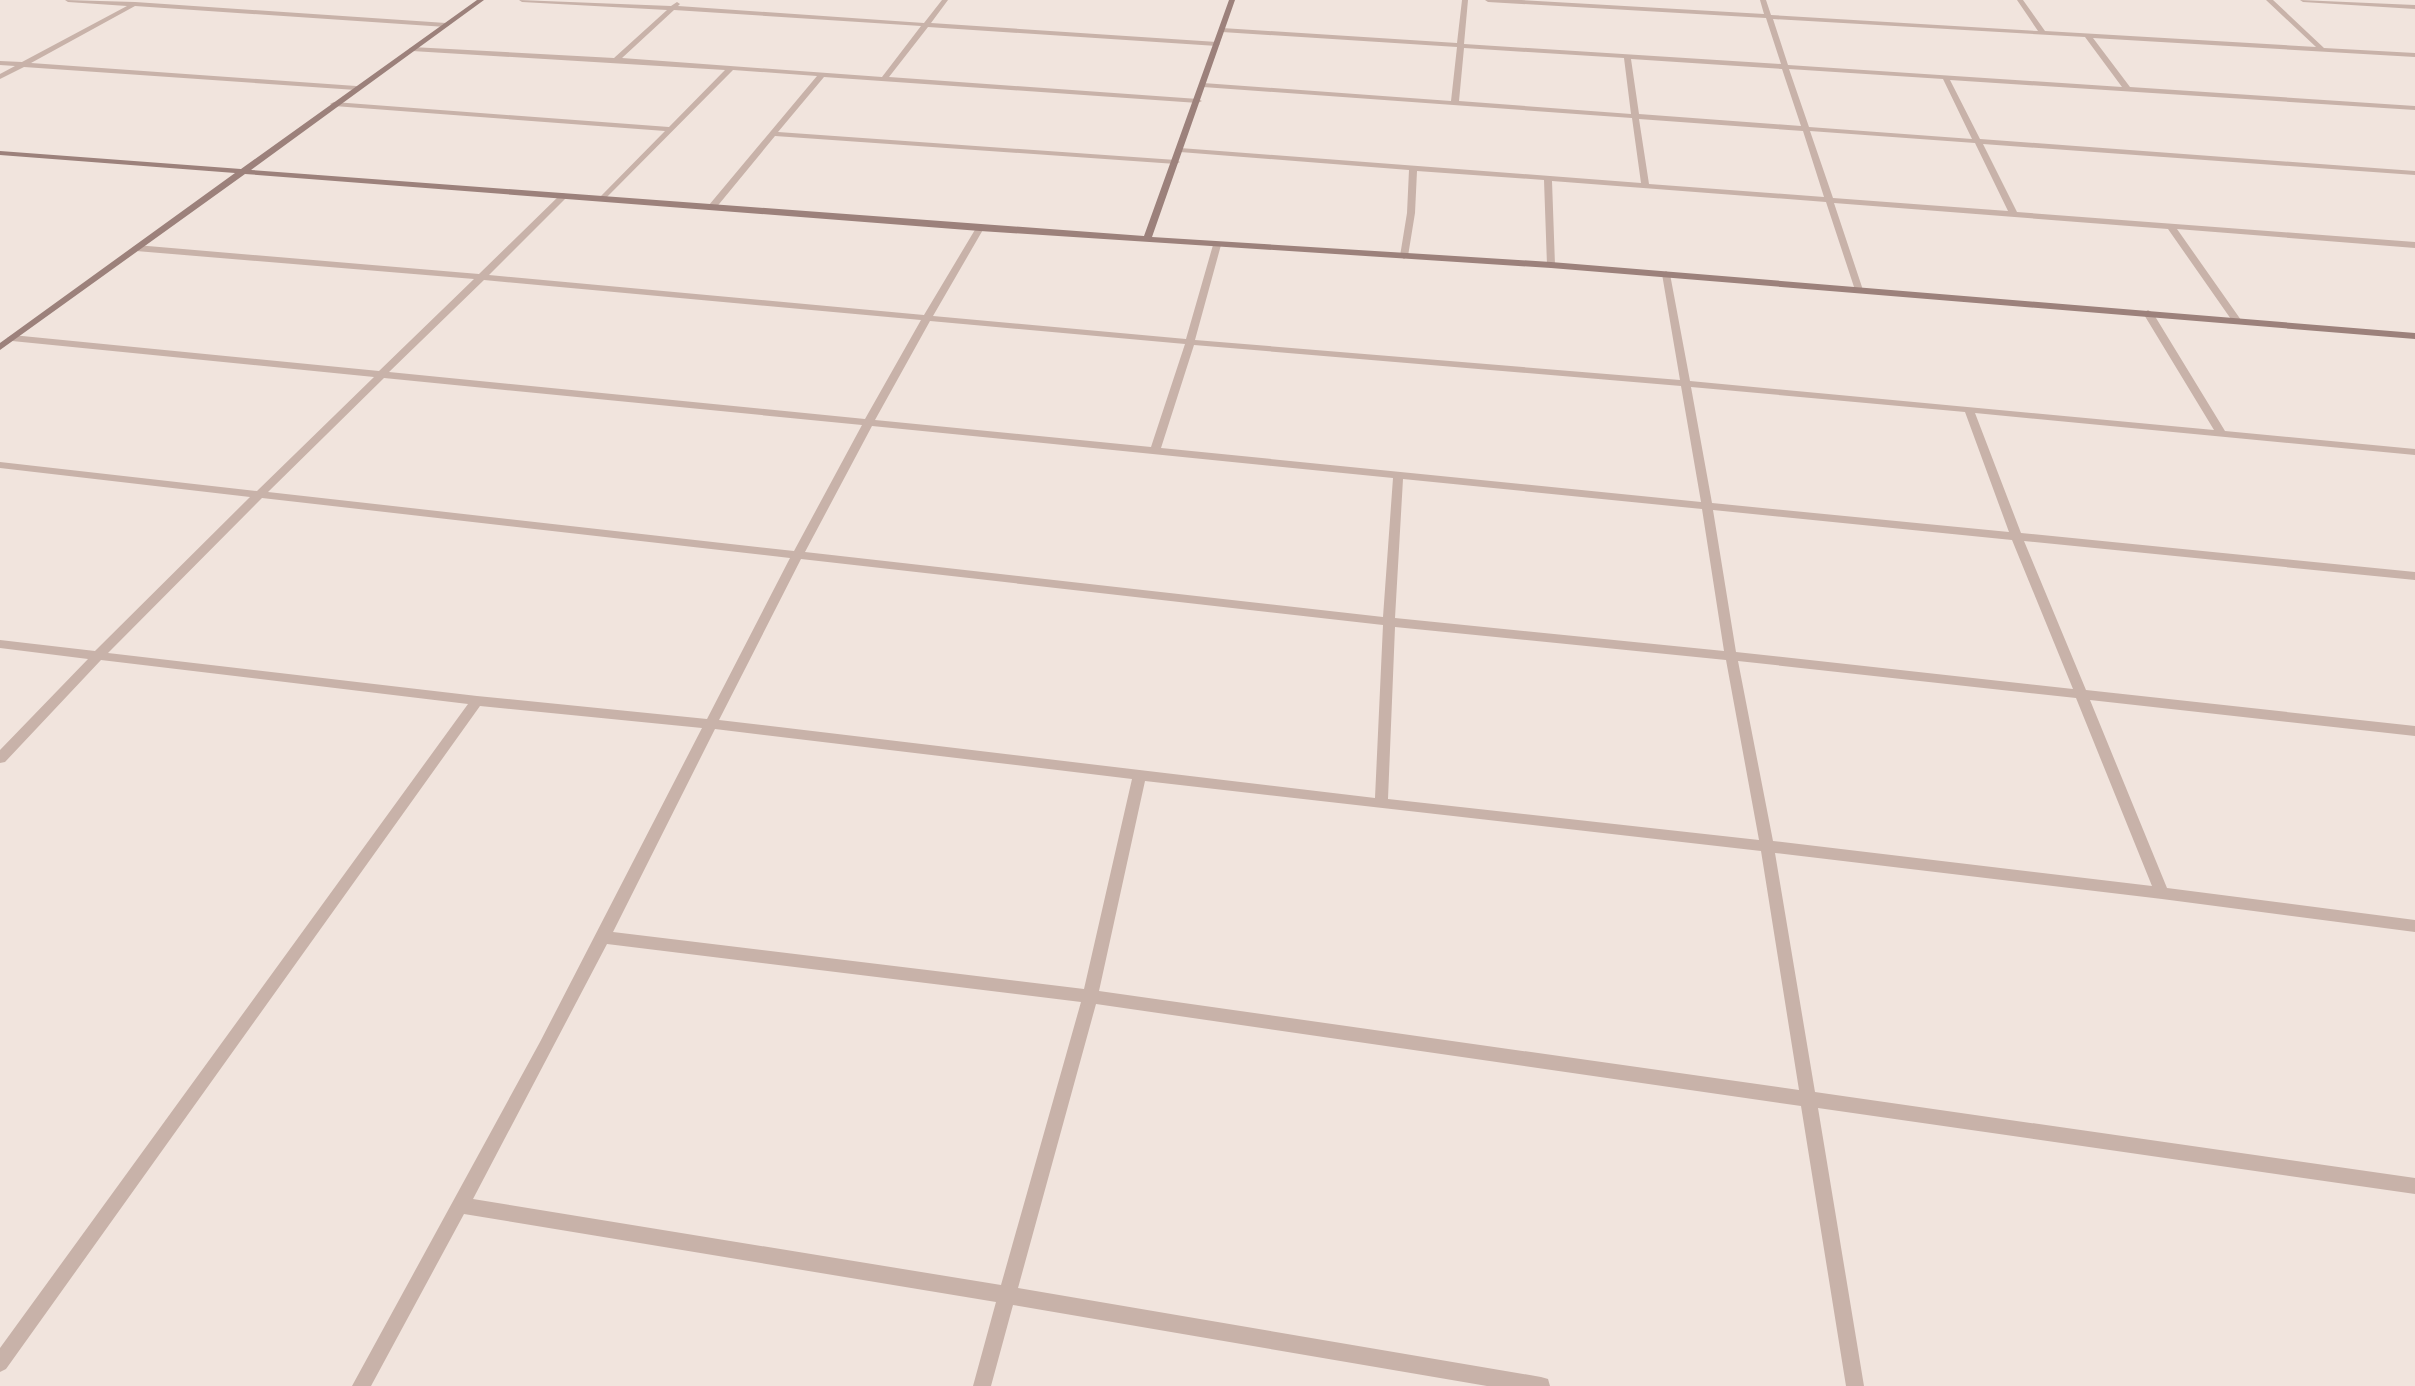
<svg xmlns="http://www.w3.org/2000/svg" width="2415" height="1386" font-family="'DejaVu Sans',sans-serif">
  <rect width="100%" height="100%" fill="#f1e4dd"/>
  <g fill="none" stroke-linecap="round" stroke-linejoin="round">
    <g fill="#c8b2a9" fill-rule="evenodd">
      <path d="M65 0 135 2 446 23 449 25 446 27 135 6 31 63 356 86 360 88 356 90 24 67 0 79V74L15 66 0 65V61L22 62 127 6 68 2Z"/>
      <path d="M519 0 671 6 677 2 680 4 678 6 924 23 942 0H948L931 23 1217 42 1220 44 1217 46 928 27 889 77 1198 99 1202 101 1198 103 824 77 778 132 1176 160 1180 162 1176 164 775 136 715 209H712L708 207 709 205 817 76 733 70 604 200 600 198 601 196 665 131 334 106 330 104 334 102 669 127 725 70 412 51 409 49 412 47 614 58 667 10 522 2ZM674 10 921 26 882 77 622 58Z"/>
      <path d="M1462 0H1468L1464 44 1781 64 1766 18 1488 2 1485 0H1521L1764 14 1760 0H1766L1771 15 2038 31 2017 0H2023L2045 31 2316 47 2266 0H2273L2324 48 2415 53V57L2093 38 2130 87 2415 106V110L1950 80 1980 139 2415 171V175L1983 144 2017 212 2415 242V248L2177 229 2241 320 2236 323 2233 322 2168 229 1834 203 1863 290 1859 293 1855 290 1826 202 1552 181 1555 265 1551 268 1547 265 1544 180 1417 171 1415 213 1408 256 1404 259 1400 256 1407 213 1409 170 1180 152 1176 150 1180 148 1641 183 1632 118 1203 87 1199 85 1203 83 1451 101 1457 47 1222 32 1219 30 1222 28 1457 43ZM1773 19 2085 37 2122 87 1788 65ZM1464 48 1624 58 1631 114 1459 101ZM1631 59 1782 69 1801 126 1639 114ZM1789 69 1943 79 1972 139 1809 127ZM1639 119 1803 131 1824 197 1649 184ZM1810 131 1975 143 2008 211 1833 198Z"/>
      <path d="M2300 0 2415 5V9L2303 2Z"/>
      <path d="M562 193 569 195 489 275 924 315 976 228 980 225 984 228 933 316 1186 339 1213 245 1217 242 1221 245 1195 340 1680 380 1662 274 1666 271 1670 274 1690 381 2214 430 2143 313 2148 310 2153 313 2225 431 2415 449V455L1975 413 2021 533 2415 572V580L2024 541 2086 690 2415 726V736L2090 700 2167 888 2415 920V932L2162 899 1775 853 1815 1092 2415 1178V1194L1818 1108 1864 1386H1846L1801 1106 1096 1004 1018 1288 1541 1377 1548 1379 1550 1386H1487L1013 1305 991 1386H973L996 1302 464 1214 371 1386H352L540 1042 702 728 480 706 6 1369 0 1372V1348L468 704 101 660 5 762 0 763V750L88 659 0 648V640L95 651 250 497 0 468V462L257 491 374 377 12 341 7 338 12 335 379 371 474 279 136 251 132 248 136 245 479 274ZM484 280 921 320 865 419 389 372ZM930 321 1185 344 1151 447 875 420ZM1194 345 1681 386 1701 502 1161 448ZM384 378 862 425 794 551 268 492ZM1691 387 1965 412 2009 532 1712 503ZM872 426 1393 478 1383 617 805 552ZM1403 479 1702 509 1724 651 1395 618ZM262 498 790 558 707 719 477 696 108 653ZM1713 510 2012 540 2073 689 1736 652ZM801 559 1383 625 1375 798 719 720ZM1395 627 1726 660 1759 840 1388 799ZM1738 661 2076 698 2152 886 1773 841ZM715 729 1132 779 1084 989 613 932ZM1145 781 1761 851 1799 1090 1099 991ZM607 944 1081 1002 1001 1285 473 1199Z"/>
    </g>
    <path fill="#9c817b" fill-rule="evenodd" d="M477 0H484L251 170 1144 236 1229 0H1235L1152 237 1551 262 2415 333V339L1551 268 980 231 245 174 0 350V343L235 173 0 155V151L241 169Z"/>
  </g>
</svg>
